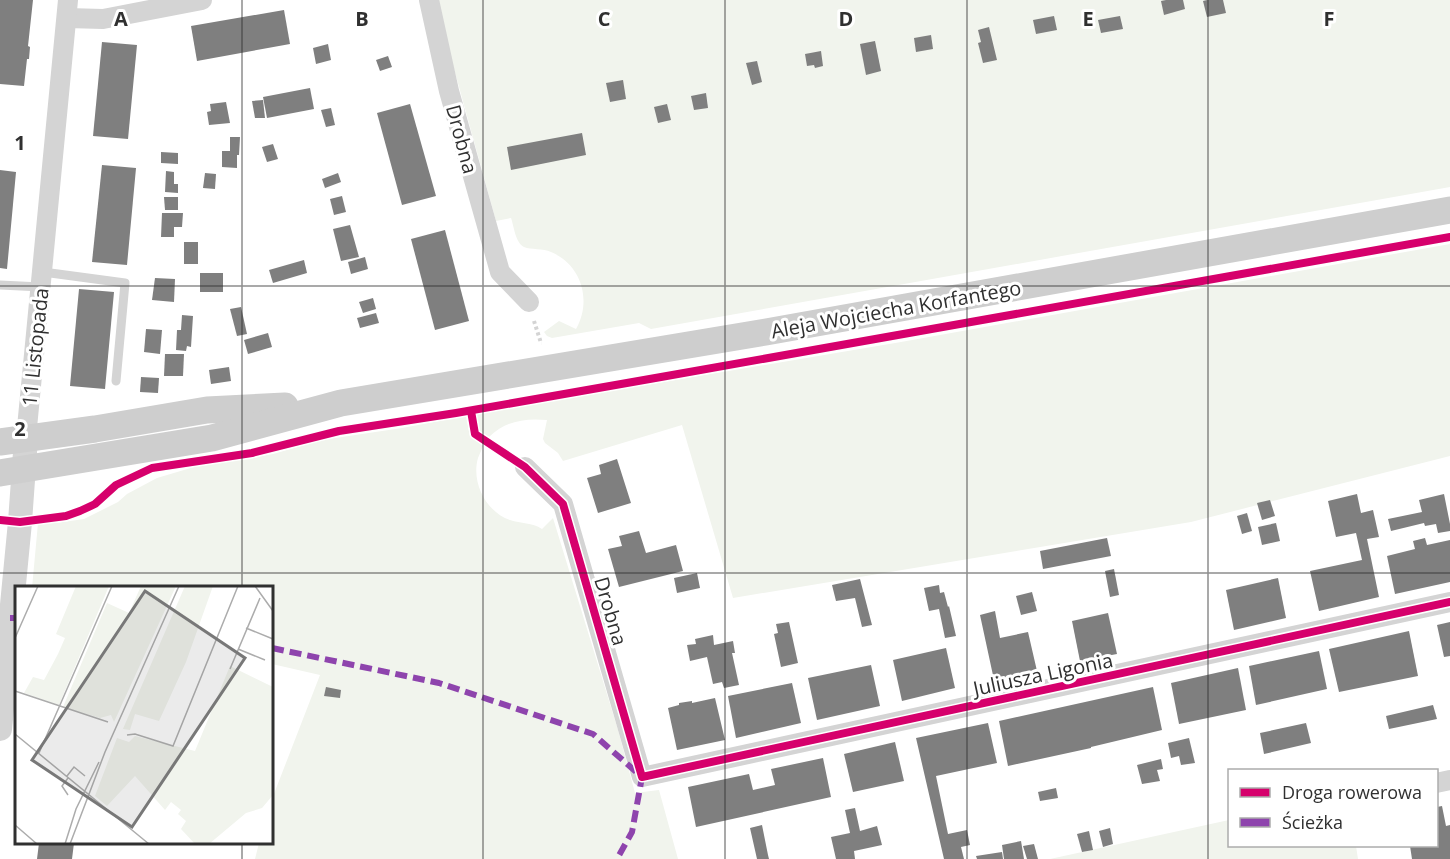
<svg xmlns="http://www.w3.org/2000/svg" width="1450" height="859" font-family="'Open Sans',sans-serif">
  <rect width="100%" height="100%" fill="#fff"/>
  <g fill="#f1f4ed">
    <path d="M435 0H1450V187L651 329 639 323 552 338 547 336 544 332 559 321 576 329C592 301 582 265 551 252 543 248 531 250 524 247 515 242 514 226 511 218L496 221Z"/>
    <path d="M1450 244V456L1191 522 733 598 682 425 563 461 558 453 545 443 543 439 547 420C524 418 506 421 489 437L477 431 474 414 901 342Z"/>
    <path d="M466 416 470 437 484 444C482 449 480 453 478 458 471 482 486 512 510 520 521 524 532 522 542 529L553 518 618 730 635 793 659 790 678 859H255L259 843 272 842V799L320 675 272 664V588H32L38 523H56L84 519 118 502 127 494 157 478 194 467 273 454 322 440 402 428Z"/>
    <path d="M1229 820 1230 846H1356L1358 859H1050Z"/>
  </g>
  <g fill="#7f7f7f">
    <path d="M0 0H33L28 46 30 47 29 59H27L24 86 0 84Z"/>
    <path d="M1166 0H1183L1185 9 1164 15 1161 1Z"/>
    <path d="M1207 0H1223L1226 13 1207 17 1203 1Z"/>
    <path d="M284 10 290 44 197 61 191 26Z"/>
    <path d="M1054 16 1057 30 1036 34 1033 20Z"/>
    <path d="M1120 16 1123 29 1101 33 1098 20Z"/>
    <path d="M989 27 997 60 983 63 978 43 981 42 978 30Z"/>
    <path d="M931 35 933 49 916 52 914 38Z"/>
    <path d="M875 41 881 71 866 75 860 44Z"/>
    <path d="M102 42 137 45 128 139 93 136Z"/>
    <path d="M328 44 331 60 316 64 313 48Z"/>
    <path d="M821 51 823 66 815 68 814 65 807 66 805 54Z"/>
    <path d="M388 56 392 67 380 71 376 60Z"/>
    <path d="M757 61 762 82 752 85 746 63Z"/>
    <path d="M623 80 626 99 610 102 606 83Z"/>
    <path d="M310 88 314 109 267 118 263 97Z"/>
    <path d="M706 93 708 108 694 110 691 96Z"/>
    <path d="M263 100 265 118H255L252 101Z"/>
    <path d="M226 102 230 123 209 125 207 112 211 111 210 104Z"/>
    <path d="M410 104 436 196 402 205 377 113Z"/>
    <path d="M667 104 671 120 658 123 654 107Z"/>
    <path d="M331 108 335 125 326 127 321 110Z"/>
    <path d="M582 133 586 155 511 170 507 147Z"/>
    <path d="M230 137H240L239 155H237V168L222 167V151H230Z"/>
    <path d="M273 144 278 159 267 162 262 147Z"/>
    <path d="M161 152 178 153V164L161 163Z"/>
    <path d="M102 165 136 168 127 265 92 262Z"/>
    <path d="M0 170 16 172 7 269 0 268Z"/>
    <path d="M166 171 174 172V184H178V193L165 192Z"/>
    <path d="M205 173 216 174 215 189 203 188Z"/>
    <path d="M338 173 341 182 325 188 322 179Z"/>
    <path d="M342 196 346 212 334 215 330 199Z"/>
    <path d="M164 197H178V210H165Z"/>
    <path d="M162 213H183L182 227H174V237H161Z"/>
    <path d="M350 225 359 257 341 261 333 229Z"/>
    <path d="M445 230 469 321 435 330 411 239Z"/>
    <rect x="184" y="242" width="14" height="22"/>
    <path d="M365 257 368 269 351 274 348 262Z"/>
    <path d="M304 260 307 273 273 283 269 270Z"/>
    <rect x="200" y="273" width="23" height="19"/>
    <path d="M155 278 175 279 174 302 152 300Z"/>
    <path d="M79 289 114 292 105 389 70 386Z"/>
    <path d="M373 298 376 309 363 313 359 302Z"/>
    <path d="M241 307 247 334 237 336 230 309Z"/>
    <path d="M376 313 379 323 360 328 357 318Z"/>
    <path d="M182 315 193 316 191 347 187 346 186 351 176 350 177 330H181Z"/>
    <path d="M146 329 162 330 160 354 144 352Z"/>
    <path d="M268 333 272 347 248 354 244 340Z"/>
    <path d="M165 354H184L183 376H164Z"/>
    <path d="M229 367 231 381 211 384 209 370Z"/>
    <path d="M141 377 159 378 158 393 140 392Z"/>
    <path d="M617 459 631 503 598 513 587 478 601 474 599 465Z"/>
    <path d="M1357 494 1361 513 1373 510 1379 537 1367 539 1379 597 1319 611 1310 571 1362 560 1356 533 1336 537 1328 501Z"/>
    <path d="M1444 494 1450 524V531L1438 533 1436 524 1425 526 1424 523 1391 531 1388 519 1422 512 1419 500Z"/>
    <path d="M1270 500 1275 516 1262 520 1257 503Z"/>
    <path d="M1247 513 1252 531 1242 534 1237 516Z"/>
    <path d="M1276 523 1280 541 1262 545 1258 527Z"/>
    <path d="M639 531 646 553 676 545 683 571 619 587 608 549 622 546 619 536Z"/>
    <path d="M1107 538 1111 556 1043 569 1040 551Z"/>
    <path d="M1425 538 1427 545 1450 540V582L1395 594 1387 556 1415 549 1413 541Z"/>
    <path d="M1114 569 1119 595 1110 597 1105 571Z"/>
    <path d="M697 573 700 588 677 593 674 578Z"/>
    <path d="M1278 578 1286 618 1234 630 1226 590Z"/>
    <path d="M860 579 872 625 862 627 855 598 836 601 832 585Z"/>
    <path d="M939 585 940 593 944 592 948 607 949 606 956 636 945 638 939 609 929 611 924 588Z"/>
    <path d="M1032 592 1037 611 1021 615 1016 596Z"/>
    <path d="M995 611 1000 638 1028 632 1037 671 994 680 980 615Z"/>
    <path d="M1108 613 1117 654 1080 661 1072 621Z"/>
    <path d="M789 622 798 663 781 667 774 634 778 633 776 624Z"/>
    <path d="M1450 622V656L1444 657 1437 625Z"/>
    <path d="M1409 631 1418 676 1339 692 1329 649Z"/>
    <path d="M713 635 714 645 733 641 735 653H732L739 685 724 688 722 682 713 684 707 657 690 661 687 645 696 644 695 639Z"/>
    <path d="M946 648 955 688 902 701 893 660Z"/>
    <path d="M1319 651 1327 689 1256 705 1249 666Z"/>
    <path d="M871 665 880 706 817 720 808 678Z"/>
    <path d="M1238 668 1246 710 1179 724 1171 683Z"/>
    <path d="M792 683 801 723 736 738 728 696Z"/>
    <path d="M326 687 341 690 340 698 324 696Z"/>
    <path d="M1153 687 1162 730 1091 747V748L1008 766 999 721Z"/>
    <path d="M715 698 725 740 677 750 668 708 679 705V703L692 701V703Z"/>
    <path d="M1433 705 1437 719 1389 729 1386 716Z"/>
    <path d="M988 723 997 763 936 776 948 834 967 830 970 845 961 847 964 859H944L916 738Z"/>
    <path d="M1306 723 1311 743 1264 754 1260 733Z"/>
    <path d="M1189 738 1195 763 1181 765 1179 756 1171 758 1168 743Z"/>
    <path d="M895 742 904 781 853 792 844 754Z"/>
    <path d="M823 758 831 797 696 827 688 787 749 774 753 790 775 785 771 769Z"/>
    <path d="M1161 759 1163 769 1157 770 1160 781 1142 784 1137 765Z"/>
    <path d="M1056 788 1058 798 1040 801 1038 792Z"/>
    <path d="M1442 806 1446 826 1450 825V859H1412L1410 846H1437V807Z"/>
    <path d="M855 808 860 831 877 826 882 845 854 851 855 859H836L831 837 850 833 845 810Z"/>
    <path d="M762 825 768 855 769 859H757L750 828Z"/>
    <path d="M1110 828 1113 844 1103 847 1099 831Z"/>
    <path d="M1089 831 1093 850 1082 852 1077 834Z"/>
    <path d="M1021 841 1024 859H1004L1002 845Z"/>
    <path d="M39 843H74L72 859H37Z"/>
    <path d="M1034 844 1038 859H1027L1023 846Z"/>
    <path d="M1002 852 1003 859H977L976 856Z"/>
  </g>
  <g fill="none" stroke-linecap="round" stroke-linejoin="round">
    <g stroke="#d4d4d4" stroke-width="4" stroke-dasharray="3 3" stroke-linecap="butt">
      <path d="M534 321 541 343H542"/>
      <path d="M471 411 475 434 507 455"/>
    </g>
    <g stroke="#d4d4d4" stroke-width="9">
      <path d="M43 272 125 283 116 381"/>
      <path d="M0 285 41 287"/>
    </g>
    <g stroke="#d4d4d4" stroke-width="20">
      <path d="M429 0 449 91 500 272 529 302"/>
      <path d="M67 18 103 19 202 0"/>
      <path d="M26 438 68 0"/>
      <path d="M525 467 563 504 642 777 1450 602"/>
      <path d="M1436 783 1450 780"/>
    </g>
    <path stroke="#d4d4d4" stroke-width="24" d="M0 729 20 522 26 438"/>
    <g stroke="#cecece" stroke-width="27">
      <path d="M0 442 95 429 207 410 285 406"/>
      <path d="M0 473 212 438 341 403 766 332 1450 210"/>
    </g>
    <g stroke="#8e44ad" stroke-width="6" stroke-dasharray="12 6" stroke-linecap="butt">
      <path d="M10 618H16"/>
      <path d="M272 648 439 683 593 734 642 777 632 832 617 859"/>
    </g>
    <defs>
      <g id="cycleway">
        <path d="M471 411 475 434 525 467 563 504 642 777 1450 602"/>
        <path d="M0 520 20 522 66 516 80 511 95 504 116 485 152 468 252 453 339 431 456 413 661 377 1450 237"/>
      </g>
    </defs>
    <use href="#cycleway" stroke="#fff" stroke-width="11"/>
    <use href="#cycleway" stroke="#d6006c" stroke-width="8"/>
  </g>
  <path fill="none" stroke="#303030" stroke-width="1.5" stroke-opacity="0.55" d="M242 0V588M483 0V859M725 0V859M967 0V859M1208 0V859M0 286H1450M0 573H1450M242 842V859"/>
  <g text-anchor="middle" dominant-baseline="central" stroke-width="6" stroke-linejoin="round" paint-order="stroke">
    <g font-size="20" fill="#303030" stroke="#fff">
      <text transform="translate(462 139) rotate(75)">Drobna</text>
      <text transform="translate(896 309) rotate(-10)">Aleja Wojciecha Korfantego</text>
      <text transform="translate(35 347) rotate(-84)">11 Listopada</text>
      <text transform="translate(611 611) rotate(74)">Drobna</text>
      <text transform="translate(1043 674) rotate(-12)">Juliusza Ligonia</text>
    </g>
  </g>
  <g transform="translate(15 586)">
    <rect width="258" height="258" fill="#fff"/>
    <path d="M61 0H94L44 119 9 107 18 91 29 94 43 68 50 52 41 48ZM126 0H161L99 136 96 129 85 132 48 121 92 17 114 27ZM170 0H198L171 76 144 135 120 128 115 144 108 143 104 152ZM215 80 258 101V209L247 222 231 227 194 258H180L166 243 171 235 163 228 166 224 156 216 150 224 120 190 92 220 80 210 102 152 114 156 120 150 180 165Z" fill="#f1f4ed"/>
    <path fill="none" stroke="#acacac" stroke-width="1.5" d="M240 0 258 25M231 42 258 53M0 52 23 0M223 63 250 74M215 83 245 12M0 105 93 136M0 148 134 258M112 149 120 148 158 160 223 0M24 167 97 0M52 190 59 181 70 190M53 192 47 200 53 209M0 239 22 258M50 258 61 223 84 176M55 258 90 166 164 0"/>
    <path fill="#787878" fill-opacity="0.15" stroke="#787878" stroke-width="3" d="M130 5 230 72 117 241 17 174Z"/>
    <rect width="258" height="258" fill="none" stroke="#303030" stroke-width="3"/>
  </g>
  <g font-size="20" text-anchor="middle" font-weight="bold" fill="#303030" stroke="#fff" stroke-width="6" stroke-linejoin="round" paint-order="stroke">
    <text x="121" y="26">A</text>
    <text x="362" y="26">B</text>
    <text x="604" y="26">C</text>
    <text x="846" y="26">D</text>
    <text x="1088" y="26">E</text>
    <text x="1329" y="26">F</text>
    <text x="20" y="150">1</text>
    <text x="20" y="436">2</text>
  </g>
  <rect x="1228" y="769" width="210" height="78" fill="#ffffff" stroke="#acacac" stroke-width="1.5"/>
  <rect x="1240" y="788" width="30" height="9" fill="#d6006c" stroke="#acacac" stroke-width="1.5"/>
  <text x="1282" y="799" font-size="18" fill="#303030">Droga rowerowa</text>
  <rect x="1240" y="818" width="30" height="9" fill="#8e44ad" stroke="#acacac" stroke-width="1.5"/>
  <text x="1282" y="829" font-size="18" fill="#303030">Ścieżka</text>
</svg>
